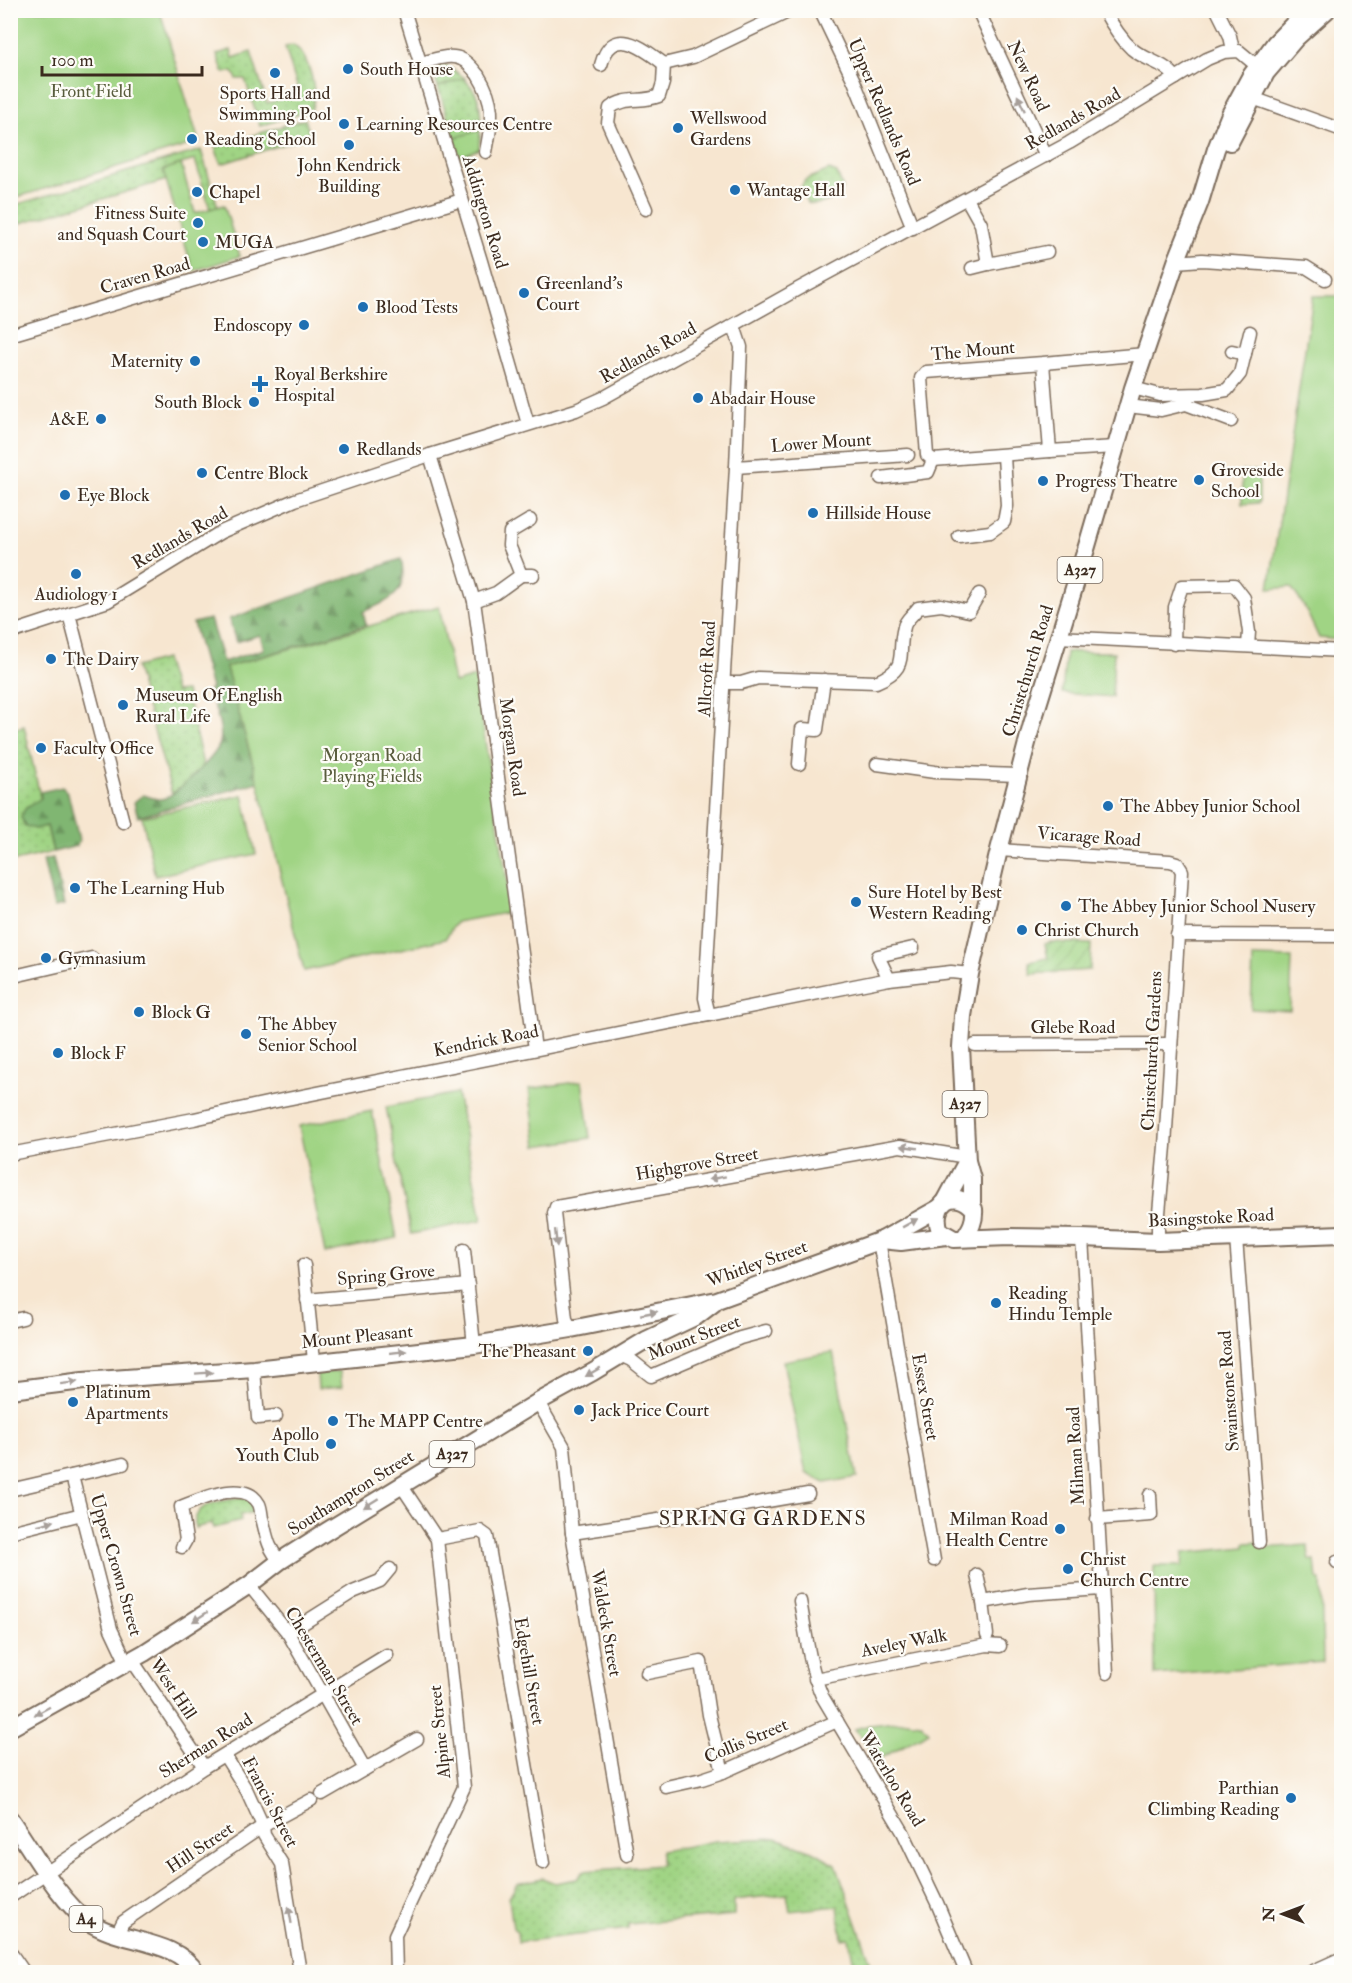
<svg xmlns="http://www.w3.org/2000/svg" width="1352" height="1983" font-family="'IM FELL Double Pica',serif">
  <defs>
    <pattern id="grass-dots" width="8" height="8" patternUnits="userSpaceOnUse" patternTransform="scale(1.5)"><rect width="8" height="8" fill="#a0d484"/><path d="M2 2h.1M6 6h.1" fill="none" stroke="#8bb672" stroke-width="1.8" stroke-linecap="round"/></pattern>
    <pattern id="forest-firs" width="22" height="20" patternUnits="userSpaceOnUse" patternTransform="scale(1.5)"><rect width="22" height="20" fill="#80b672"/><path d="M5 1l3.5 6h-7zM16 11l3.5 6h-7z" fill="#6a945d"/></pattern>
    <pattern id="garden-furrows" width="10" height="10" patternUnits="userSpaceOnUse" patternTransform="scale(1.5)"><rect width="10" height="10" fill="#a0d484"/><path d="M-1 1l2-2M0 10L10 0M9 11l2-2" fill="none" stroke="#8bb672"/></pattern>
  </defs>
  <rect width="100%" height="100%" fill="#fdfcf7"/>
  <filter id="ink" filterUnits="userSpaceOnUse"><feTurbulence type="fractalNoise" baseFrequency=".0167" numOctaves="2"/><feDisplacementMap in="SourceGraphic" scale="12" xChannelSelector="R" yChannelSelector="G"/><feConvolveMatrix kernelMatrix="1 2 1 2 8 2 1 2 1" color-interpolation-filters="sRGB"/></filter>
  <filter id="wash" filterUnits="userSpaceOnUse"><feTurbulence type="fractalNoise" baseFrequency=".008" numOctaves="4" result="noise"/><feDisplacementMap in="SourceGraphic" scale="24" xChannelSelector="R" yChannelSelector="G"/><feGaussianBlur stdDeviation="1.35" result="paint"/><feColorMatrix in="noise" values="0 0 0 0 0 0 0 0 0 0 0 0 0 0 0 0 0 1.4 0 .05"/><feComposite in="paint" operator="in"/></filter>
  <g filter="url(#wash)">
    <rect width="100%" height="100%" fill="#f7e6d0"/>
    <g fill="url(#grass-dots)" stroke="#6e7f51" stroke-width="1.5">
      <path d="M293 45C309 55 319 92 311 110L260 126 245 79H237L233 72H223L217 54 231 50 233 58 251 52 267 103 299 93 285 47Z"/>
      <path d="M447 66C485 90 482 106 479 149L460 157 432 68Z"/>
      <path d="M305 119 310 136 221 164 215 147Z"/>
      <path d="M201 150 218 207 210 209 195 160 181 164 184 175 11 226V206Z"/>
      <path d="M829 170 837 173 843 189C837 199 819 207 807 203L801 187 805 180Z"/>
      <path d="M165 659 175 692 186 691 203 765 189 781 172 794 136 667Z"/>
      <path d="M24 726 53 852 11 862 10 730Z"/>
      <path d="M240 1498 249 1499 259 1511 240 1515 241 1521 214 1528 212 1523 195 1528C192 1502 220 1502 240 1498Z"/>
      <path d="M776 1838 813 1851 836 1864 874 1972 848 1971 845 1965H854L849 1938 842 1939 838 1906 790 1911 787 1894 734 1900V1915L628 1924V1929L518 1942 517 1932 513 1928 509 1898 517 1884 542 1878 555 1883 577 1879 584 1871 661 1865V1851L715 1841Z"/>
    </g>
    <g fill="url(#forest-firs)" stroke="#5e7048" stroke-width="1.5">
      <path d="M401 559C409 594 392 599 363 612L366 625 226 667 258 782 138 817 134 802 143 795C148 796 156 800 161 799 174 798 217 755 220 743 224 725 212 705 209 689L211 688 193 623 210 619 223 662 264 649 260 635 236 642 229 619Z"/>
      <path d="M62 787 68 793 79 840 77 846 53 852 47 826 35 829 25 826 21 817 25 809 41 798 40 792Z"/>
      <path d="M53 858 64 905 54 907 43 860Z"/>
    </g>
    <g fill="#a0d484" stroke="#6e7f51" stroke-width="1.5">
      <path d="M11 10 160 11 199 142 11 199Z"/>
      <path d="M447 66 465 78 438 87 432 68Z"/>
      <path d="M480 130 479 149 460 157 454 138Z"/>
      <path d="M181 164 195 213 224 205 240 256 193 271 163 170Z"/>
      <path d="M1313 296H1341V640L1319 638 1304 606 1291 587 1269 589Z"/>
      <path d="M1242 471H1259V503L1242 504Z"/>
      <path d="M439 606 454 683 475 677 512 912 456 922 445 939 304 971 258 782 226 667Z"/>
      <path d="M1066 652H1114L1112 697 1062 693Z"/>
      <path d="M243 795 256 854 155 876 142 817Z"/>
      <path d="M1253 957 1292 958 1290 1011 1251 1009Z"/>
      <path d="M582 1081 590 1138 537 1146 529 1089Z"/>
      <path d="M457 1093 482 1220 411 1234 386 1107Z"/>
      <path d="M372 1111 397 1238 325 1253 299 1126Z"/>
      <path d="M833 1352 857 1477 825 1483 806 1473 783 1361Z"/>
      <path d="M340 1371 342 1387 318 1389 317 1373Z"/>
      <path d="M1262 1542 1263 1548 1308 1545 1309 1560 1315 1561 1317 1579 1321 1580 1323 1662 1155 1675 1154 1566H1182L1183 1553 1245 1547V1543Z"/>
      <path d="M907 1721 921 1723 929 1732 877 1760 855 1729 869 1725Z"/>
    </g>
    <path fill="url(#garden-furrows)" stroke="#6e7f51" stroke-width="1.5" d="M1050 942 1091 944 1090 970 1031 974 1029 962 1048 958 1045 944Z"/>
  </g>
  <g filter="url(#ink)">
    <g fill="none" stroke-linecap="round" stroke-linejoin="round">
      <defs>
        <g id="minor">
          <path d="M404 10 481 261 528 424"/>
          <path d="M820 10 854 81 913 228"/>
          <path d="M978 10 1046 156"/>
          <path d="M1104 10C1112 25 1120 38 1132 49 1146 61 1166 63 1176 78"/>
          <path d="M1217 10 1230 36 1233 50"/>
          <path d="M420 63C432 61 449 53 461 59 467 61 474 70 478 75 496 104 492 120 486 152"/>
          <path d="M601 65C612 24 642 47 664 64"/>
          <path d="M1247 96 1342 130"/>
          <path d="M967 199 981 224 988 264 972 268"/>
          <path d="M646 209 608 123 610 108C626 96 641 103 659 96L663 83 664 64 693 57 792 10"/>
          <path d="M1176 262 1202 260 1306 267 1325 279"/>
          <path d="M988 264 1047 252"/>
          <path d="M10 335 462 200"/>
          <path d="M1232 351 1245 354"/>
          <path d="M1043 363 926 372 921 378 927 455 933 460 1050 451 1043 363 1145 354"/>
          <path d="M1133 388 1160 395 1203 394 1227 390 1240 374 1250 332"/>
          <path d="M1128 406 1161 410 1186 404 1231 421"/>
          <path d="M1050 451 1115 447"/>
          <path d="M430 455 474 601 535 1049"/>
          <path d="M736 467 908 455"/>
          <path d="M881 478 928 472 933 460"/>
          <path d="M959 536 990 532 1004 522 1007 506 1004 456"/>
          <path d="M521 575H533"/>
          <path d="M474 601 496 593 521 575 509 545 510 532 530 520"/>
          <path d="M69 614 123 822"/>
          <path d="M10 633 108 601 221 532 295 500 430 455 576 410 603 398 798 289 1069 143 1207 59 1224 52 1239 51 1263 71"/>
          <path d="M1058 637 1342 651"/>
          <path d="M1174 644 1175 607 1182 586 1234 585 1244 598 1249 632 1248 646"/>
          <path d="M724 683H741L758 678 876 682C911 667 896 656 904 627 905 620 914 614 918 608L941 605 969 611 979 594"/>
          <path d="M799 764 802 729 817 730 824 680"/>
          <path d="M877 764 935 772 1017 775"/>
          <path d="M999 850 1170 861 1177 863 1182 871 1165 1146 1158 1224V1241"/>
          <path d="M1177 935 1342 936"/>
          <path d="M10 977 92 958"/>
          <path d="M889 979 878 956 913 948"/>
          <path d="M709 1015 705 998 736 467 741 347 734 326"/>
          <path d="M975 1045 1171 1044"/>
          <path d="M10 1154 194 1119 267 1103 889 979 951 972 970 974"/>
          <path d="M1082 1238 1107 1673"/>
          <path d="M1236 1238 1259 1542"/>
          <path d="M879 1241 934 1560"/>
          <path d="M464 1250 474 1345"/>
          <path d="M304 1265 314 1361"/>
          <path d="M307 1300 468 1285"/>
          <path d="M10 1321 23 1318"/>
          <path d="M571 1329 566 1319 554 1213 556 1207 900 1146 967 1157"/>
          <path d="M620 1355 631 1360 651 1376 740 1338 766 1331"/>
          <path d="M254 1369 258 1418 276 1416"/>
          <path d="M538 1402 564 1447 572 1533 627 1855"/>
          <path d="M72 1476 111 1629 127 1663"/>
          <path d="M14 1489 123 1464"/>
          <path d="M1097 1519 1151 1515 1150 1495"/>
          <path d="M10 1532 82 1514"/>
          <path d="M572 1533 665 1519 808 1494"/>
          <path d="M437 1539 480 1531 487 1536 543 1863"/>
          <path d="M182 1547 186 1540 181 1507C201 1499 245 1478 259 1504 261 1508 261 1514 262 1518 267 1536 267 1547 280 1561"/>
          <path d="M1337 1562 1342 1561"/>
          <path d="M977 1575 983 1602 1028 1594 1101 1589"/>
          <path d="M249 1585 288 1633 365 1769"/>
          <path d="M800 1601C806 1633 809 1666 822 1696L903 1832 937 1903 966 1972"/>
          <path d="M983 1602 987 1635"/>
          <path d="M288 1633 353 1592 380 1581 390 1569"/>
          <path d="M132 1660 204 1767"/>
          <path d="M647 1673 701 1662 709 1715 723 1772"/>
          <path d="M815 1679 987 1645 1000 1646"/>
          <path d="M225 1756 247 1791 263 1826 264 1835 282 1864 300 1972"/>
          <path d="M666 1787 702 1779 723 1772 837 1721"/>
          <path d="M322 1794 417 1739"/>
          <path d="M10 1897 204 1767 387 1655"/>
          <path d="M117 1934 123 1922 263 1826 311 1800"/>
          <path d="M10 1952 24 1972"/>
          <path d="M396 1972 395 1935 464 1787 437 1539 401 1485"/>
          <path d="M1311 1972 1342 1958"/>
        </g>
        <g id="major">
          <path d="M1230 142 1266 73 1296 38 1327 10"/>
          <path d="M946 1200 967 1161"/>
          <path d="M972 1206V1179L967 1161 961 1047 963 1016 970 974 999 850 1032 724 1087 546 1133 388 1176 262 1200 202 1216 149 1230 114 1250 77 1275 43 1307 10"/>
          <path d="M964 1238C971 1228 975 1221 974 1209 954 1186 930 1204 940 1231L954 1239 1010 1237 1082 1238 1158 1241 1342 1234"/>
          <path d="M882 1240 901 1242 946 1236"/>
          <path d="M10 1390 83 1381 254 1369 474 1345 571 1329 717 1300 882 1240 939 1208"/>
          <path d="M10 1728 144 1653 249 1585 280 1561 327 1531 538 1402 593 1372 646 1340 697 1316 714 1303"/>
          <path d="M10 1819C32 1850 59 1901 89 1922 120 1943 176 1939 196 1972"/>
        </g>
      </defs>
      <use href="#minor" stroke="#7d6c5c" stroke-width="15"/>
      <use href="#major" stroke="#7d6c5c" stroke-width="20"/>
      <use href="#minor" stroke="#fff" stroke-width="12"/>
      <use href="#major" stroke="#fff" stroke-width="16"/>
    </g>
    <defs><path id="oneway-solid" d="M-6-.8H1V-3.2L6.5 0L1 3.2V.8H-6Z" transform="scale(1.5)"/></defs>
    <g fill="#a79f9a">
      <use href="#oneway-solid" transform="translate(1021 103) rotate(-115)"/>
      <use href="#oneway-solid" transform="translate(909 1147) rotate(-172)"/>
      <use href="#oneway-solid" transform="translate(717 1178) rotate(170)"/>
      <use href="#oneway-solid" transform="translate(910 1223) rotate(-29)"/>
      <use href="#oneway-solid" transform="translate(556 1238) rotate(84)"/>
      <use href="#oneway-solid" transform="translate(649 1313) rotate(-11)"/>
      <use href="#oneway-solid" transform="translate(398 1352) rotate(-6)"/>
      <use href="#oneway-solid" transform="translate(593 1372) rotate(150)"/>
      <use href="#oneway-solid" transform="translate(204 1373) rotate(-4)"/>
      <use href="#oneway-solid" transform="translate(69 1383) rotate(-7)"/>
      <use href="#oneway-solid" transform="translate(371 1503) rotate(148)"/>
      <use href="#oneway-solid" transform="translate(46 1523) rotate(-14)"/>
      <use href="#oneway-solid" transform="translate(200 1617) rotate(147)"/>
      <use href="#oneway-solid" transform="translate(42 1711) rotate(152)"/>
      <use href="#oneway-solid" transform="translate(290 1915) rotate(-100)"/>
    </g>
  </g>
  <g fill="#1f6fb2" stroke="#fdfcf7" stroke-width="2">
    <circle cx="348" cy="69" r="6"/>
    <circle cx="275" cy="73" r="6"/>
    <circle cx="344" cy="124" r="6"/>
    <circle cx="678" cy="128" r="6"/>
    <circle cx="192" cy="139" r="6"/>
    <circle cx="349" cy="145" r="6"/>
    <circle cx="735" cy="190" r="6"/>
    <circle cx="197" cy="192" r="6"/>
    <circle cx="198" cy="223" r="6"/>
    <circle cx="203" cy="242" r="6"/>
    <circle cx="524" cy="293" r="6"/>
    <circle cx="363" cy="307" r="6"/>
    <circle cx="304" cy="325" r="6"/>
    <circle cx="195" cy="361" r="6"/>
    <path d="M257 375h6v6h6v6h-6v6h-6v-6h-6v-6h6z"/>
    <circle cx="698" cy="398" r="6"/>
    <circle cx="254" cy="402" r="6"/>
    <circle cx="101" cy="419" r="6"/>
    <circle cx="344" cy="449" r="6"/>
    <circle cx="202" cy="473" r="6"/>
    <circle cx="1199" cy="480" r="6"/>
    <circle cx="1043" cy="481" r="6"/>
    <circle cx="65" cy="495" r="6"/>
    <circle cx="813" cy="513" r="6"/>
    <circle cx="76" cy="574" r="6"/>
    <circle cx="51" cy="659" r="6"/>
    <circle cx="123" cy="705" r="6"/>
    <circle cx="41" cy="748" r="6"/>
    <circle cx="1108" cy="806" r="6"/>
    <circle cx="75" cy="888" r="6"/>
    <circle cx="856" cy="902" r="6"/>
    <circle cx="1066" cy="906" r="6"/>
    <circle cx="1022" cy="930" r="6"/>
    <circle cx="46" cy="958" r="6"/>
    <circle cx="139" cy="1012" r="6"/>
    <circle cx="246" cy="1034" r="6"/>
    <circle cx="58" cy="1053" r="6"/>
    <circle cx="996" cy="1303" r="6"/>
    <circle cx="588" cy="1351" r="6"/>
    <circle cx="73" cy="1402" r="6"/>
    <circle cx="579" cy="1410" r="6"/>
    <circle cx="333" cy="1421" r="6"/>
    <circle cx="331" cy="1444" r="6"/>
    <circle cx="1060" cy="1529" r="6"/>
    <circle cx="1068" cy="1569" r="6"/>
    <circle cx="1291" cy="1798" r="6"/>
  </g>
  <g text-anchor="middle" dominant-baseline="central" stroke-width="4.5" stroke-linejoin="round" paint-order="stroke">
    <g fill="#fdfcf7" stroke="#75695f" stroke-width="1.5">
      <rect x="1057.5" y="557" width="45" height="26" rx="4.5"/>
      <rect x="942.5" y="1091" width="45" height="26" rx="4.5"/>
      <rect x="429.5" y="1441" width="45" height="26" rx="4.5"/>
      <rect x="69.5" y="1906" width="33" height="26" rx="4.5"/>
    </g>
    <g font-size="16" font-weight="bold" fill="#3b2a1e">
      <text x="1080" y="570">A327</text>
      <text x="965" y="1104">A327</text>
      <text x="452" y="1454">A327</text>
      <text x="86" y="1919">A4</text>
    </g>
    <g font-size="18" fill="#3b2a1e" stroke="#fdfcf7" text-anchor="start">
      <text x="360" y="69">South House</text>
      <text x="275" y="93" text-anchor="middle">Sports Hall and<tspan x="275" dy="21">Swimming Pool</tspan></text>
      <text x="690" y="118">Wellswood<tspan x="690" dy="21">Gardens</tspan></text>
      <text x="356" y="124">Learning Resources Centre</text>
      <text x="204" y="139">Reading School</text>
      <text x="349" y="165" text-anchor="middle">John Kendrick<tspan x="349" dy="21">Building</tspan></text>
      <text x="747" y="190">Wantage Hall</text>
      <text x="209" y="192">Chapel</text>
      <text x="186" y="213" text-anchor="end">Fitness Suite<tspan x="186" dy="21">and Squash Court</tspan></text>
      <text x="215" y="242">MUGA</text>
      <text x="536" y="283">Greenland's<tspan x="536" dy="21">Court</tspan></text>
      <text x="375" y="307">Blood Tests</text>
      <text x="292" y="325" text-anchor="end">Endoscopy</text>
      <text x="183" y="361" text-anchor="end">Maternity</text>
      <text x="274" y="374">Royal Berkshire<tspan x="274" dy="21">Hospital</tspan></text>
      <text x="710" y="398">Abadair House</text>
      <text x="242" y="402" text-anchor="end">South Block</text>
      <text x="89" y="419" text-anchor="end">A&amp;E</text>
      <text x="356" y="449">Redlands</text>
      <text x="1211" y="470">Groveside<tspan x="1211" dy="21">School</tspan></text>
      <text x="214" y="473">Centre Block</text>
      <text x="1055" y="481">Progress Theatre</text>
      <text x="77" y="495">Eye Block</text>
      <text x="825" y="513">Hillside House</text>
      <text x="76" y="594" text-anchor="middle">Audiology 1</text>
      <text x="63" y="659">The Dairy</text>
      <text x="135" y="695">Museum Of English<tspan x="135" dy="21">Rural Life</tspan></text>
      <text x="53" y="748">Faculty Office</text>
      <text x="1120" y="806">The Abbey Junior School</text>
      <text x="87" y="888">The Learning Hub</text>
      <text x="868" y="892">Sure Hotel by Best<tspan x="868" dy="21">Western Reading</tspan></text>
      <text x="1078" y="906">The Abbey Junior School Nusery</text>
      <text x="1034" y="930">Christ Church</text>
      <text x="58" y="958">Gymnasium</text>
      <text x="151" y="1012">Block G</text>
      <text x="258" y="1024">The Abbey<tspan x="258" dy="21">Senior School</tspan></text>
      <text x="70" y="1053">Block F</text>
      <text x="1008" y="1293">Reading<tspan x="1008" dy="21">Hindu Temple</tspan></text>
      <text x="576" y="1351" text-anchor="end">The Pheasant</text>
      <text x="85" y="1392">Platinum<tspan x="85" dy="21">Apartments</tspan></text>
      <text x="591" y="1410">Jack Price Court</text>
      <text x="345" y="1421">The MAPP Centre</text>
      <text x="319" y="1434" text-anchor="end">Apollo<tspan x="319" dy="21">Youth Club</tspan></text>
      <text x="1048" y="1519" text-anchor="end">Milman Road<tspan x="1048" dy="21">Health Centre</tspan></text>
      <text x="1080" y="1559">Christ<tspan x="1080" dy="21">Church Centre</tspan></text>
      <text x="1279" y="1788" text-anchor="end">Parthian<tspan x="1279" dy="21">Climbing Reading</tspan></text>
    </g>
    <g font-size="18" fill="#3b2a1e" stroke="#fdfcf7">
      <text transform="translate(1028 76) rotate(65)">New Road</text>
      <text transform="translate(884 112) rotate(67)">Upper Redlands Road</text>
      <text transform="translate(1073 119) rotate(-30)">Redlands Road</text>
      <text transform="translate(485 212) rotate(73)">Addington Road</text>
      <text transform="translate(145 276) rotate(-16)">Craven Road</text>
      <text transform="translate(973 351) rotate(-5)">The Mount</text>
      <text transform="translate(648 353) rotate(-29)">Redlands Road</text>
      <text transform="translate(821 443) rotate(-4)">Lower Mount</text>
      <text transform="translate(180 538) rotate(-30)">Redlands Road</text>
      <text transform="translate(707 669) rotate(-87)">Allcroft Road</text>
      <text transform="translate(1028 671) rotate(-73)">Christchurch Road</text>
      <text transform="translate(512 747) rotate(82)">Morgan Road</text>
      <text transform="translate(1089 837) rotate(4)">Vicarage Road</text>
      <text x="1073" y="1027">Glebe Road</text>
      <text transform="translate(486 1041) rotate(-11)">Kendrick Road</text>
      <text transform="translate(1152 1051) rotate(-87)">Christchurch Gardens</text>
      <text transform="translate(697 1164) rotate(-10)">Highgrove Street</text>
      <text transform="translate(1211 1218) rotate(-3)">Basingstoke Road</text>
      <text transform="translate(757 1264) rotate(-20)">Whitley Street</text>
      <text transform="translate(386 1275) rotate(-5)">Spring Grove</text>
      <text transform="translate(357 1337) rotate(-6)">Mount Pleasant</text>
      <text transform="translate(694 1338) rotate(-21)">Mount Street</text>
      <text transform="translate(1229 1391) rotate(-94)">Swainstone Road</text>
      <text transform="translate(925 1397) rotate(80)">Essex Street</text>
      <text transform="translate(1076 1456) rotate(-93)">Milman Road</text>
      <text transform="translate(351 1493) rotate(-32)">Southampton Street</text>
      <text transform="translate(116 1565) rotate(74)">Upper Crown Street</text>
      <text transform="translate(606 1623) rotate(80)">Waldeck Street</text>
      <text transform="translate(904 1643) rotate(-11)">Aveley Walk</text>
      <text transform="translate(324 1666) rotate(59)">Chesterman Street</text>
      <text transform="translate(529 1671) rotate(80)">Edgehill Street</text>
      <text transform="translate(173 1689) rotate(56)">West Hill</text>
      <text transform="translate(440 1732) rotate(-96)">Alpine Street</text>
      <text transform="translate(746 1741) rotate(-23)">Collis Street</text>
      <text transform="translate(206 1746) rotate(-32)">Sherman Road</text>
      <text transform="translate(892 1779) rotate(59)">Waterloo Road</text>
      <text transform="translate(270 1802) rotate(62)">Francis Street</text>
      <text transform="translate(200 1848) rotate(-34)">Hill Street</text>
    </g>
    <g font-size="18" fill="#595d3d" stroke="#fdfcf7">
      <text x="91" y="91">Front Field</text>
      <text x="372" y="755">Morgan Road<tspan x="372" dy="21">Playing Fields</tspan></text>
    </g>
    <g font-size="20" letter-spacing="1.5" fill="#3b2a1e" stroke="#fdfcf7">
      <text x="763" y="1518">SPRING GARDENS</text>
    </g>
  </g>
  <rect width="1352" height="1983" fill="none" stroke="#fdfcf7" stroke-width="36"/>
  <g transform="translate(1283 1914) rotate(270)" stroke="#fdfcf7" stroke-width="4.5" paint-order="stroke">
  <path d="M0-4.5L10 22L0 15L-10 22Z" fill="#3b2a1e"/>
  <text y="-9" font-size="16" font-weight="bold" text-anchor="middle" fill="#3b2a1e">N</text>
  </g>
  <path d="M42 66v9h160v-9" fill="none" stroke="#3b2a1e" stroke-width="3"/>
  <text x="51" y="66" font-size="18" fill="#3b2a1e" stroke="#fdfcf7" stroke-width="4.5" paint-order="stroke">100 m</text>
</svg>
